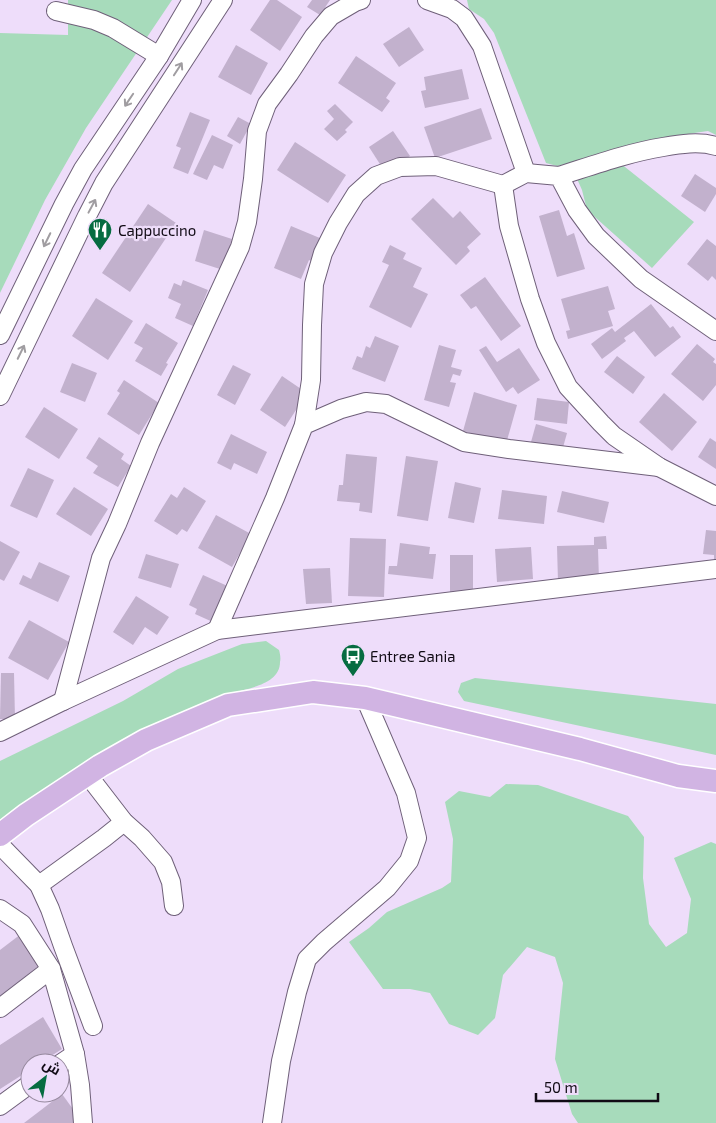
<svg xmlns="http://www.w3.org/2000/svg" width="716" height="1123" font-family="'Exo 2',Cairo,sans-serif">
  <rect width="100%" height="100%" fill="#eeddfa"/>
  <g fill="#a7dbbb">
    <path d="M68 0H172L86 128 45 200 0 293V33L68 35Z"/>
    <path d="M467 0H716V135L708 131 694 133 616 150 620 163 694 222 652 268 587 210 582 190 570 163 557 166 546 163 494 33 484 19 469 9Z"/>
    <path d="M266 641 279 650C280 654 281 658 280 662 280 684 249 688 233 693L0 823V761L123 701 178 669 242 644Z"/>
    <path d="M475 678 716 704V755L464 701 458 692 461 683Z"/>
    <path d="M506 784 538 785 628 816 644 837 643 878 649 924 666 947 687 933 691 899 674 858 711 842 716 844V1123H578L572 1114 555 1059 563 983 555 957 527 947 503 975 495 1018 478 1035 449 1024 430 993 410 989H383L349 942 369 928 387 912 442 888 451 882 453 839 445 802 459 791 490 797Z"/>
  </g>
  <g fill="#c2b1cd">
    <path d="M270 0H277L302 17 280 51 250 30Z"/>
    <path d="M312 0H330L320 15 307 7Z"/>
    <path d="M409 27 424 50 399 67 383 44Z"/>
    <path d="M236 45 268 63 251 95 218 77Z"/>
    <path d="M356 56 396 83 386 98 390 101 382 112 338 83Z"/>
    <path d="M462 69 469 99 425 108 421 91 426 90 424 77Z"/>
    <path d="M335 104 353 122 345 130 347 132 337 141 324 129 334 119 327 111Z"/>
    <path d="M481 108 492 139 435 158 424 127Z"/>
    <path d="M190 112 210 120 188 174 173 168 181 148 176 146Z"/>
    <path d="M238 117 251 124 240 144 227 136Z"/>
    <path d="M393 131 410 156 385 172 369 147Z"/>
    <path d="M212 135 233 145 223 169 214 165 207 180 193 174Z"/>
    <path d="M295 142 346 175 328 203 277 170Z"/>
    <path d="M695 174 716 188V194L705 212 681 196Z"/>
    <path d="M433 198 453 218 460 211 481 234 467 247 470 251 456 265 411 219Z"/>
    <path d="M148 204 176 223 130 292 102 273Z"/>
    <path d="M559 210 567 236 574 233 585 269 557 277 539 216Z"/>
    <path d="M291 226 327 241 317 264 309 260 301 279 274 268Z"/>
    <path d="M204 230 232 239 223 270 195 261Z"/>
    <path d="M707 239 716 246V280L712 276 708 281 687 264Z"/>
    <path d="M390 245 406 253 403 259 422 268 413 287 428 294 411 328 369 307 389 265 382 262Z"/>
    <path d="M485 277 521 326 501 341 476 306 471 309 460 295Z"/>
    <path d="M183 280 208 290 193 326 175 318 181 304 168 298 174 283 181 286Z"/>
    <path d="M608 286 615 309 608 311 613 326 568 339 566 331 570 330 561 299Z"/>
    <path d="M96 298 133 321 108 360 72 336Z"/>
    <path d="M651 304 670 328 673 326 681 337 655 357 634 331 624 338 626 341 602 359 591 344 612 328 615 332Z"/>
    <path d="M146 323 178 343 166 363 168 364 161 376 135 361 143 348 134 343Z"/>
    <path d="M375 336 399 346 385 382 352 369 357 356 362 358 366 346 370 348Z"/>
    <path d="M697 344 715 359 713 362 716 364V385L703 401 671 374Z"/>
    <path d="M439 345 456 350 451 367 462 370 460 376 453 374 450 382 456 383 449 407 424 400Z"/>
    <path d="M486 346 497 362 519 348 540 380 518 394 513 387 506 392 479 350Z"/>
    <path d="M617 356 645 377 633 394 604 372Z"/>
    <path d="M72 363 97 373 85 402 60 392Z"/>
    <path d="M233 365 251 374 235 405 217 395Z"/>
    <path d="M282 376 307 393 285 427 260 410Z"/>
    <path d="M124 380 159 403 139 435 107 414 120 393 117 391Z"/>
    <path d="M474 392 517 405 506 444 463 431Z"/>
    <path d="M664 393 697 422 672 451 639 422Z"/>
    <path d="M537 398 569 402 567 424 534 420Z"/>
    <path d="M44 407 78 429 59 459 25 437Z"/>
    <path d="M536 424 567 433 562 451 531 442Z"/>
    <path d="M231 434 267 452 257 474 234 463 231 470 217 463Z"/>
    <path d="M99 437 124 454 121 459 131 466 118 487 93 473 98 466 86 458Z"/>
    <path d="M710 438 716 442V469L698 457Z"/>
    <path d="M346 454 377 457 372 513 359 511 360 503 337 501 339 485H343Z"/>
    <path d="M406 456 438 461 428 521 397 516Z"/>
    <path d="M28 468 54 480 37 518 10 506Z"/>
    <path d="M455 482 481 488 474 523 448 518Z"/>
    <path d="M74 487 108 509 91 536 56 514Z"/>
    <path d="M184 487 206 501 187 532 182 529 177 535 154 521 171 494 177 498Z"/>
    <path d="M502 490 547 496 544 524 498 519Z"/>
    <path d="M562 491 609 502 604 523 557 512Z"/>
    <path d="M216 515 251 534 232 567 198 548Z"/>
    <path d="M706 530 716 531V562H714V555L703 554Z"/>
    <path d="M606 536 607 549H598L599 580 558 582 557 546 594 545V537Z"/>
    <path d="M350 538 386 539 384 597 348 596Z"/>
    <path d="M0 541 20 552 4 581 0 579Z"/>
    <path d="M400 543 430 547 429 554H436L433 579 388 574 389 566H397Z"/>
    <path d="M531 547 533 579 497 582 495 549Z"/>
    <path d="M146 554 179 564 171 588 138 578Z"/>
    <rect x="450" y="555" width="23" height="43"/>
    <path d="M39 562 70 576 58 602 19 584 23 575 31 579Z"/>
    <path d="M330 568 332 603 306 604 303 569Z"/>
    <path d="M203 575 232 588 215 623 195 614 197 609 189 605Z"/>
    <path d="M136 596 169 617 157 635 145 627 133 645 113 632Z"/>
    <path d="M29 620 69 642 48 680 8 658Z"/>
    <path d="M1 673H14L15 719H0Z"/>
    <path d="M21 934 42 963 0 997V950Z"/>
    <path d="M43 1017 62 1049 40 1063H30V1070L0 1089V1045Z"/>
    <path d="M62 1094 83 1123H24Z"/>
  </g>
  <g fill="none" stroke-linecap="round" stroke-linejoin="round">
    <defs>
      <g id="minor">
        <path d="M427 0 452 9 464 18 482 46 526 173"/>
        <path d="M56 11 94 20 113 28 159 56"/>
        <path d="M559 176C594 165 627 153 663 147 680 144 699 141 716 146"/>
        <path d="M503 185 509 226 530 299 546 343 568 387 601 423 614 436 659 467 716 496"/>
        <path d="M0 335 64 204 83 169 159 56 192 0"/>
        <path d="M0 396 87 216 104 183 223 0"/>
        <path d="M304 425 311 380 312 325 314 284 323 253 338 223 356 194 376 176 400 167 436 166 503 185 526 173 559 176 577 210 596 236 641 279 716 331"/>
        <path d="M217 630 275 498 304 425 341 409 366 402 386 404 464 442 509 449 659 467"/>
        <path d="M63 701 101 558 117 524 150 443 240 247 247 222 253 179 257 131 267 104 289 74 314 36 331 16 355 2 361 0"/>
        <path d="M0 732 63 701 217 630 716 569"/>
        <path d="M87 774 124 822 142 838 163 862 171 882 174 906"/>
        <path d="M0 845 39 885 50 909 63 946 93 1026"/>
        <path d="M39 885 104 838 124 822"/>
        <path d="M0 909 22 924 51 969 75 1054 80 1085 83 1123"/>
        <path d="M0 1008 51 969"/>
        <path d="M60 1064 75 1054"/>
        <path d="M0 1106 30 1084"/>
        <path d="M272 1123 281 1061 297 992 307 959 324 942 387 888 409 861 417 838 406 793 365 698"/>
      </g>
      <path id="major" d="M0 835 26 815 100 766 146 740 228 705 313 692 365 698 580 749 678 776 716 781"/>
    </defs>
    <use href="#minor" stroke="#6f6079" stroke-width="20"/>
    <use href="#major" stroke="#fff" stroke-width="25"/>
    <use href="#minor" stroke="#fff" stroke-width="18"/>
    <use href="#major" stroke="#d1b4e3" stroke-width="22"/>
  </g>
  <defs><path id="oneway-shaft" d="M-6 0H5M1.5-3L5.5 0L1.5 3" fill="none" stroke-width="1.6" stroke-linecap="round" stroke-linejoin="round" transform="scale(1.25)"/></defs>
  <g stroke="#a09da1">
    <use href="#oneway-shaft" transform="translate(178 69) rotate(-57)"/>
    <use href="#oneway-shaft" transform="translate(129 100) rotate(124)"/>
    <use href="#oneway-shaft" transform="translate(92 206) rotate(-62)"/>
    <use href="#oneway-shaft" transform="translate(47 240) rotate(116)"/>
    <use href="#oneway-shaft" transform="translate(21 352) rotate(-64)"/>
  </g>
  <defs>
    <symbol id="restaurant-pin" viewBox="-11 -11 22 30"><path d="M0 17L-7.5 6A9.5 9.5 0 1 1 7.5 6Z" fill="#066c41" stroke="#eeddfa"/><path d="M-5-6h1v4h1v-4h1v4h1v-4h1v5L-1.5 .5V6h-2V.5L-5-1ZM5-6V6H3V1.5H1.5Q1.5-4 5-6Z" fill="#fff"/></symbol>
    <symbol id="bus-pin" viewBox="-11 -11 22 30"><path d="M0 17L-7.5 6A9.5 9.5 0 1 1 7.5 6Z" fill="#066c41" stroke="#eeddfa"/><path d="M-5-6H5V4H4V6H2V4H-2V6H-4V4H-5ZM-3.5-4V0h7V-4ZM-3.5 1.2v1.5H-2V1.2ZM2 1.2v1.5H3.5V1.2Z" fill="#fff"/></symbol>
  </defs>
  <g fill-rule="evenodd">
    <use href="#restaurant-pin" x="86" y="216" width="28" height="38"/>
    <use href="#bus-pin" x="339" y="642" width="28" height="38"/>
  </g>
  <g text-anchor="middle" dominant-baseline="central" stroke-width="4.5" stroke-linejoin="round" paint-order="stroke">
    <g font-size="15" fill="#110b15" stroke="#eeddfa" text-anchor="start">
      <text x="118" y="230">Cappuccino</text>
      <text x="370" y="656">Entree Sania</text>
    </g>
  </g>
  <g transform="translate(45 1078) rotate(31)"><circle r="24" fill="#eeddfa" stroke="#96899e"/>
  <path d="M0-4L9 19L0 12L-9 19Z" fill="#066c41"/>
  <text y="-8" font-size="14" font-weight="bold" text-anchor="middle" fill="#110b15">ش</text>
  </g>
  <path d="M536 1093v8h122v-8" fill="none" stroke="#110b15" stroke-width="2.5"/>
  <text x="544" y="1093" font-size="15" fill="#110b15" stroke="#eeddfa" stroke-width="4" paint-order="stroke">50 m</text>
</svg>
